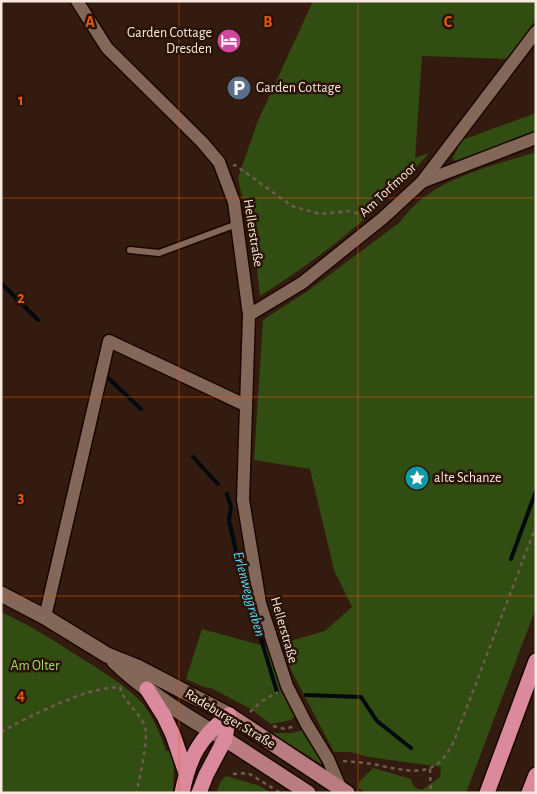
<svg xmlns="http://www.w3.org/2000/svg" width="537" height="794" font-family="'Alegreya Sans',sans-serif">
  <rect width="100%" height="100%" fill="#331c0f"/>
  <g fill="#324d11">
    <path d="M313 1H536V19L508 59 422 56 415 158 429 153C414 169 399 188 382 203 345 238 303 269 260 296L256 262 238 178 257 123Z"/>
    <path d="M536 113V134L456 161 452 159 462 140Z"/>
    <path d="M536 152V608L466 793H366L359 788V782L373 768 411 779C413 786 415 788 422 790L440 777 441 767 369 757 350 752H334L291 670 283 643 325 631 352 607 334 570 310 469 254 460 263 320 309 290 399 223C431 178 486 168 536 152Z"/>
    <path d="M1 612C32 626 56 642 84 660 104 672 126 686 142 703 153 716 161 735 166 751H171L174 766 173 793H1Z"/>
    <path d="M202 629 268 647 276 674 296 715 291 720 271 724 251 709 211 688 204 687 186 679Z"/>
    <path d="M304 730 322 762 321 764 272 733H292Z"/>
    <path d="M226 776 260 786 271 793H216L221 781Z"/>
  </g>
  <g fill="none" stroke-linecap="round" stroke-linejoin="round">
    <g stroke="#000a0e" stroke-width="4">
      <path d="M1 283 38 320"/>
      <path d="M108 378 141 409"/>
      <path d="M193 457 218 484"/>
      <path d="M227 494 231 507 229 520 240 569 277 692"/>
      <path d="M511 559 536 491"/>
      <path d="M306 695 361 697 377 721 411 748"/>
    </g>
    <defs>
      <path id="lane" d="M130 250 159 253 237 224"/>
      <g id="street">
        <path d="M77 1 107 48 202 142 219 162 234 202 249 315 243 500 260 603 287 686 306 723 328 759 341 789"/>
        <path d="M422 182 536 138"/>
        <path d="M249 315 302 283 383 218 422 182 536 32"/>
        <path d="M45 617 109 341 245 405"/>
      </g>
      <g id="secondary">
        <path d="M1 594 45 617 107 655 137 667 229 715"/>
        <path d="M114 661C146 692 186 717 225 739"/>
      </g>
      <g id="primary">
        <path d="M229 715 347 793"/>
        <path d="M225 739 308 793"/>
      </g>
      <g id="highway">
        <path d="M147 689 164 716 173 735 186 773"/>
        <path d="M182 793C189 757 200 737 229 715"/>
        <path d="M199 793 206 775 225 739 229 715"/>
        <path d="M487 793 536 661"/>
        <path d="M529 793 536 775"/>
      </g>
    </defs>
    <use href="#lane" stroke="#1a0600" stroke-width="9"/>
    <use href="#street" stroke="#1a0600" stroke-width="15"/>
    <use href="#secondary" stroke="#1a0600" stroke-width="18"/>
    <use href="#primary" stroke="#1a0600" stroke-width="18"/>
    <use href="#highway" stroke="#1a0600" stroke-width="18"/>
    <g stroke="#705b4f" stroke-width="2.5" stroke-dasharray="4 4" stroke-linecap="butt">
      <path d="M233 166 235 165 292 206 320 214 350 211 364 216"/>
      <path d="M120 687C124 703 140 712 145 727 149 738 139 779 137 793"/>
      <path d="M250 712 262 701 278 692"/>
      <path d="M273 726 285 729 295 726"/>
      <path d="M1 732C28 717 57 703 86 693 98 689 109 688 121 687"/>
      <path d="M343 761C356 762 369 763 382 766 417 773 437 777 454 741L536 526"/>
      <path d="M430 769 431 793"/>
      <path d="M233 774 248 773 279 792"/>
    </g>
    <use href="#lane" stroke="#836758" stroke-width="6"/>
    <use href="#street" stroke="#836758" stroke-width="12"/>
    <use href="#secondary" stroke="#836758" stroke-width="15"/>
    <use href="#primary" stroke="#b87c81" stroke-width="15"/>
    <use href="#highway" stroke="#db8a9d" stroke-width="15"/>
  </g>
  <path fill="none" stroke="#e8590c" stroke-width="1" stroke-opacity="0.55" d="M179 1V793M358 1V793M1 198H536M1 397H536M1 596H536"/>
  <defs>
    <symbol id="hotel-disc" viewBox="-11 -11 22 22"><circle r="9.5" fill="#d1479c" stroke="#291206"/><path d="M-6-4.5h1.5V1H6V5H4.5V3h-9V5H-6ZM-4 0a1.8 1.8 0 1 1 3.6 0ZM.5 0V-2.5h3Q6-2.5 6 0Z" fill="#fff"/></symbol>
    <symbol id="parking-disc" viewBox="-11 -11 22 22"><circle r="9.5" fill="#5c6f8a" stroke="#291206"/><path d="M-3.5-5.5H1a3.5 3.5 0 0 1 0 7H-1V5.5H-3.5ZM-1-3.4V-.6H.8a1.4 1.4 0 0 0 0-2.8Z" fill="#fff"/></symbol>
    <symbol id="sight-disc" viewBox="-11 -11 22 22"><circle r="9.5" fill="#0f9aa8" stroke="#291206"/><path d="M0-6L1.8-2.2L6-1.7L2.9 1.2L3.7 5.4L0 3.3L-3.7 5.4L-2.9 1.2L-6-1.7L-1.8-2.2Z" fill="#fff"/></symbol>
  </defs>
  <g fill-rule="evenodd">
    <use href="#hotel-disc" x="215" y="27" width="28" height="28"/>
    <use href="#parking-disc" x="225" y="74" width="28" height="28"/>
    <use href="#sight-disc" x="403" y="464" width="28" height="28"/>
  </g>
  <g text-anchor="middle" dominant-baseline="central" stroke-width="5" stroke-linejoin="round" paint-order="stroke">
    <g font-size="14" fill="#f9e8e0" stroke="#291206" text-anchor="start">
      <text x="212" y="33" text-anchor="end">Garden Cottage<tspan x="212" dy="16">Dresden</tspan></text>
      <text x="256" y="88">Garden Cottage</text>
      <text x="434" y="478">alte Schanze</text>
    </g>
    <g font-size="14" fill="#f9e8e0" stroke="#291206">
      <text transform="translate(388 190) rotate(-43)">Am Torfmoor</text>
      <text transform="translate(253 233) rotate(81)">Hellerstraße</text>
      <text transform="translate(284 630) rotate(74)">Hellerstraße</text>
      <text transform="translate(230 719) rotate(31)">Radeburger Straße</text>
    </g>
    <g font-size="14" fill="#a5dc6c" stroke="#291206">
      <text x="35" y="666">Am Olter</text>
    </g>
    <g font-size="15" font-style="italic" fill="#51dbf9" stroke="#291206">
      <text transform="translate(249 594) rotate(75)">Erlenweggraben</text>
    </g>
  </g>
  <g font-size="16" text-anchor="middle" font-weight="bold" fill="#e8590c" stroke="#291206" stroke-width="5" stroke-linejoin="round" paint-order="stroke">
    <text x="90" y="27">A</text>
    <text x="268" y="27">B</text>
    <text x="448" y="27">C</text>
    <text x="21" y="105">1</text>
    <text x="21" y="303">2</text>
    <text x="21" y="502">3</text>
    <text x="21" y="700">4</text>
  </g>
  <rect width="537" height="794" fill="none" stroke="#f9e8e0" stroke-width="5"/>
</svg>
